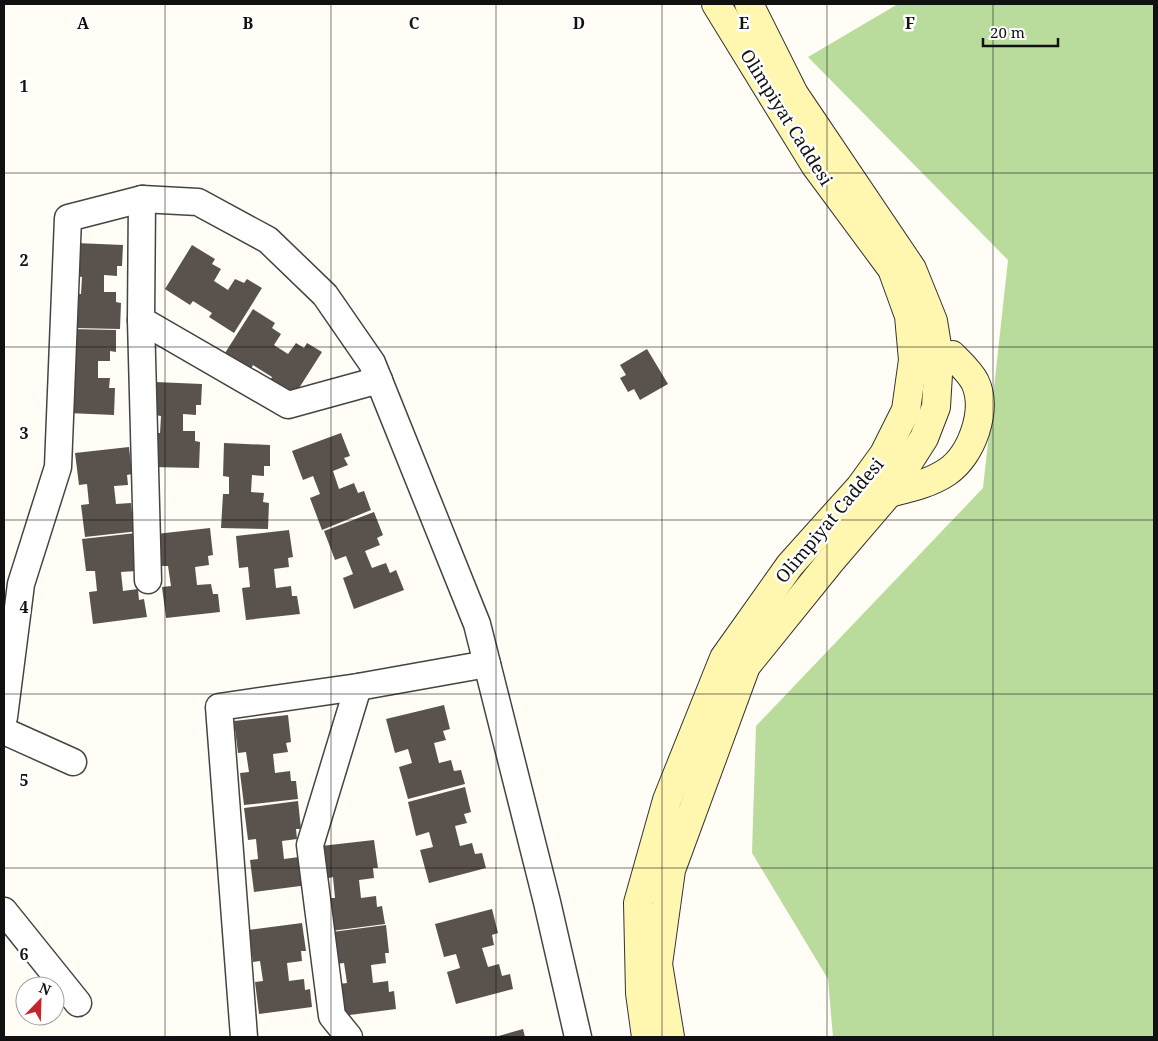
<svg xmlns="http://www.w3.org/2000/svg" width="1158" height="1041" font-family="'Noto Serif',serif">
  <rect width="100%" height="100%" fill="#fffdf5"/>
  <path fill="#b9dc9c" d="M898 4H1154V1037H833L828 979 752 853 756 726 983 488 1008 260 808 57Z"/>
  <g fill="#5a524d">
    <path d="M76 243 123 245 122 266H117V276L104 275V292H116V302L121 303 120 329 74 328 75 294H81L82 277 76 276Z"/>
    <path d="M192 245 215 259 212 264 221 269 214 281 228 290 235 279 244 283 247 279 262 288 234 333 209 317 212 313 193 301 190 305 165 289Z"/>
    <path d="M253 309 275 323 272 328 281 334 274 345 288 354 296 343 304 348 307 343 322 352 294 396 270 381 272 377 253 365 251 369 225 353Z"/>
    <path d="M70 329 116 330V352L110 351V361H98V378H110L109 388H115L114 415 68 413 69 380H75V362Z"/>
    <path d="M647 349 668 384 640 400 634 389 628 392 620 378 626 375 620 365Z"/>
    <path d="M155 382 202 384 201 405H196V415L183 414V431H195V441L200 442 199 468 153 467 154 433H160L161 416 155 415Z"/>
    <path d="M341 433 350 456 344 458 348 465 333 471 339 489 354 483 358 493 364 491 371 510 322 530 310 498 320 494 313 476 303 480 292 451Z"/>
    <path d="M224 443 270 445V466H264V476L252 475 251 492 264 493 263 502 269 503 268 529 221 528 223 494H229V477L223 476Z"/>
    <path d="M129 447 132 474 127 475 128 485 114 486 116 504 131 503 132 513H137L139 531 85 537 81 505 89 504 87 484 79 485 75 453Z"/>
    <path d="M374 512 383 535 377 538 380 545 365 551 372 568 386 563 390 573 396 570 404 590 354 609 343 578 353 574 346 556 335 560 324 531Z"/>
    <path d="M210 528 213 555 208 556 209 565 195 567 197 585 211 584 213 594H218L220 612 166 618 162 587 171 586 168 566H160L156 534Z"/>
    <path d="M289 530 293 557 288 558 289 567 274 569 276 588 291 586 292 596H297L300 614 246 620 242 588 250 587 248 567 239 568 236 536Z"/>
    <path d="M136 533V571L121 572 123 591 138 589 139 600 144 599 147 617 93 624 89 592 97 591 95 571H86L82 539Z"/>
    <path d="M444 705 450 729 443 731 446 740 434 743 439 763 451 760 454 771 461 770 465 784 408 799 399 767 412 763 408 749 395 753 386 719Z"/>
    <path d="M288 715 291 742 286 743 288 752 273 754 275 773 290 771 291 781H296L298 799 244 805 240 773 249 772 246 752 238 753 234 721Z"/>
    <path d="M465 787 471 812 464 814 467 823 455 826 460 846 472 843 475 854 482 853 486 868 429 883 420 850 433 847 429 832 416 836 408 802Z"/>
    <path d="M298 801 301 829H296L297 839 282 841 284 859 299 857 308 885 254 892 250 860 258 859 256 839 248 840 244 808Z"/>
    <path d="M374 840 378 868H373L374 878 359 880 361 898 376 896 377 907 382 906 385 924 331 931 327 898H335L333 877 325 879 321 846Z"/>
    <path d="M492 909 498 933 492 935 494 945 482 948 488 967 499 964 502 976 510 974 513 989 456 1004 447 972 460 968 456 954 444 957 435 924Z"/>
    <path d="M302 923 306 951H301L302 961 287 963 289 981 304 979 305 990 310 989 312 1007 259 1014 255 982 263 981 260 961 253 962 248 930Z"/>
    <path d="M386 925 389 953H385L386 963 371 965 373 983 388 981 389 992 394 991 396 1009 342 1016 339 984 347 983 344 963 336 964 332 932Z"/>
    <path d="M523 1029 525 1037H495Z"/>
  </g>
  <g fill="none" stroke-linecap="round" stroke-linejoin="round">
    <defs>
      <g id="street">
        <path d="M142 199 141 320 148 580"/>
        <path d="M141 320 288 405 379 380"/>
        <path d="M4 717 21 584 58 467 68 218 142 199 198 202 268 240 325 295 372 363 477 624 547 902 578 1037"/>
        <path d="M4 731 73 762"/>
        <path d="M4 911 78 1003"/>
        <path d="M244 1037 219 707 358 687 487 664"/>
        <path d="M349 1037 332 1016 310 845 358 687"/>
      </g>
      <g id="secondary">
        <path d="M889 493C909 488 929 484 947 472 972 455 988 410 975 382 970 372 960 363 952 355L934 360 928 366"/>
        <path d="M646 1037 640 993 638 903 667 800 724 658 790 565 860 487 884 454 906 410 913 360 909 316 892 269 815 165 716 4"/>
        <path d="M670 1037 658 964 671 870 746 666 830 562 889 493 924 438 936 407 939 358 933 321 912 269 794 94 749 4"/>
      </g>
    </defs>
    <use href="#street" stroke="#444" stroke-width="29"/>
    <use href="#secondary" stroke="#333" stroke-width="30"/>
    <use href="#street" stroke="#fff" stroke-width="26"/>
    <use href="#secondary" stroke="#fff6b0" stroke-width="28"/>
  </g>
  <path fill="none" stroke="#111" stroke-width="1" stroke-opacity="0.55" d="M165 4V1037M331 4V1037M496 4V1037M662 4V1037M827 4V1037M993 4V1037M4 173H1154M4 347H1154M4 520H1154M4 694H1154M4 868H1154"/>
  <g text-anchor="middle" dominant-baseline="central" stroke-width="5" stroke-linejoin="round" paint-order="stroke">
    <g font-size="18" fill="#111" stroke="#fff">
      <text transform="translate(787 117) rotate(58)">Olimpiyat Caddesi</text>
      <text transform="translate(829 520) rotate(-50)">Olimpiyat Caddesi</text>
    </g>
  </g>
  <g font-size="16" text-anchor="middle" font-weight="bold" fill="#111" stroke="#fff" stroke-width="5" stroke-linejoin="round" paint-order="stroke">
    <text x="83" y="29">A</text>
    <text x="248" y="29">B</text>
    <text x="414" y="29">C</text>
    <text x="579" y="29">D</text>
    <text x="744" y="29">E</text>
    <text x="910" y="29">F</text>
    <text x="24" y="92">1</text>
    <text x="24" y="266">2</text>
    <text x="24" y="439">3</text>
    <text x="24" y="613">4</text>
    <text x="24" y="786">5</text>
    <text x="24" y="960">6</text>
  </g>
  <rect width="1158" height="1041" fill="none" stroke="#111111" stroke-width="10"/>
  <g transform="translate(40 1001) rotate(23)"><circle r="24" fill="#ffffff" stroke="#a0a0a0"/>
  <path d="M0-4L9 19L0 12L-9 19Z" fill="#c4262e"/>
  <text y="-8" font-size="14" font-weight="bold" text-anchor="middle" fill="#111111">N</text>
  </g>
  <path d="M983 38v8h75v-8" fill="none" stroke="#111111" stroke-width="2.5"/>
  <text x="990" y="38" font-size="15" fill="#111111" stroke="#ffffff" stroke-width="4" paint-order="stroke">20 m</text>
</svg>
